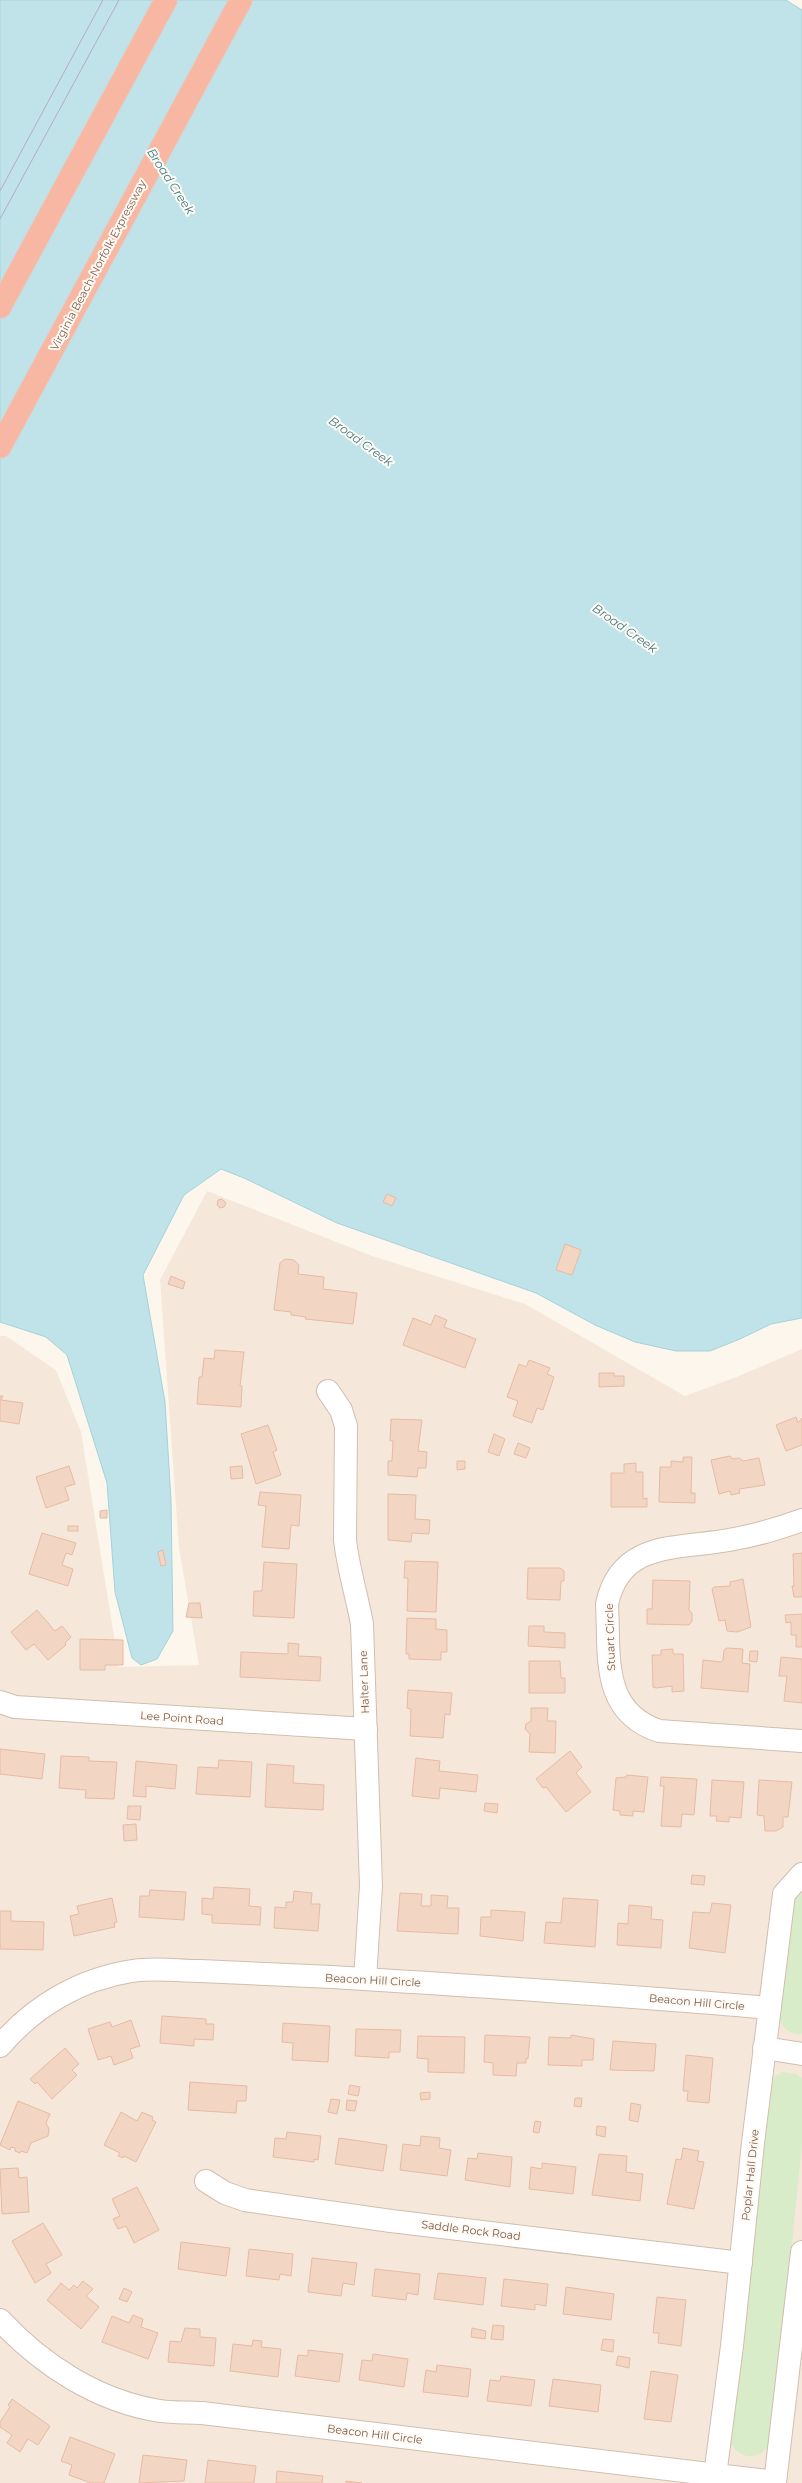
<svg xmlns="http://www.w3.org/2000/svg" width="802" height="2483" font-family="Montserrat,sans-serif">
  <rect width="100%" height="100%" fill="#fdf6ec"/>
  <path fill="#f5e8da" d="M207 1191 372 1256 525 1304 685 1396 739 1376 802 1349V2483H0V1336H6L56 1370 81 1432 119 1667 199 1665 179 1548 160 1280Z"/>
  <g fill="#d8ecc9">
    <path d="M802 1894V2034C790 2035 783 2028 778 2018L794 1899Z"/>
    <path d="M782 2072 796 2074 802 2078V2145L772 2439C764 2461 739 2462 730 2441L771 2079Z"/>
  </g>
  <path fill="#bfe3e8" stroke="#a5d3da" d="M0 0H786L802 10V1318L771 1324 740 1339 710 1351H676L635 1342 595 1325 536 1293 337 1223 244 1178 221 1169 184 1195 143 1275 165 1402 171 1500 173 1631 157 1659 141 1665 132 1658 115 1592 107 1483 67 1355 46 1337 0 1322Z"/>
  <g fill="#f3d5c3" stroke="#e6bba3">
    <path d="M387 1194 396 1198 392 1206 383 1202Z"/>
    <path d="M222 1199 226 1203 224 1207 220 1208 217 1205 218 1200Z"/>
    <path d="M565 1244 581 1250 572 1275 556 1270Z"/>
    <path d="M285 1259 294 1260 299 1265 298 1274 324 1277 323 1289 357 1293 353 1324 305 1319 306 1317 291 1315V1312L274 1310 280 1263Z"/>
    <path d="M171 1276 185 1282 183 1289 168 1284Z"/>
    <path d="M435 1315 447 1320 444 1327 476 1339 465 1368 403 1345 413 1318 431 1325Z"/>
    <path d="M215 1350 244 1352 240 1386H242L241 1407 197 1404 199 1377H202L204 1358 214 1359Z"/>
    <path d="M529 1360 550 1368 547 1374 554 1377 543 1410 537 1408 532 1423 513 1416 518 1401 507 1397 519 1364 526 1367Z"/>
    <path d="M599 1373H614V1376H624V1386L599 1387Z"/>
    <path d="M0 1396H3L1 1400 23 1403 19 1424 0 1421Z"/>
    <path d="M796 1417 798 1423 802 1418V1445L786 1451 776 1425Z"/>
    <path d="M391 1419 422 1420 418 1451 427 1452 426 1468H418L417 1477 388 1475V1461H392L393 1441H390Z"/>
    <path d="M268 1425 277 1450 273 1452 281 1475 256 1484 241 1434Z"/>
    <path d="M494 1434 505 1439 499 1456 488 1452Z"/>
    <path d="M518 1443 530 1448 526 1458 514 1454Z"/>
    <path d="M730 1456 733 1459 739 1458 743 1461 759 1458 765 1485 739 1489 740 1493 731 1495 730 1491 719 1494 711 1460Z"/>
    <path d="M683 1457H692L691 1493H695V1503L659 1502 660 1467H671V1461L683 1462Z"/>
    <path d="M457 1461H465V1469L457 1470Z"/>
    <path d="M636 1463V1472H643V1499L647 1498V1507H611V1473H624V1464Z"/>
    <path d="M69 1466 75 1484 65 1487 69 1500 46 1508 36 1477Z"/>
    <path d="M242 1466 243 1478 231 1479 230 1467Z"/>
    <path d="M260 1492 301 1495 299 1526 291 1525 289 1549 262 1547 266 1506 258 1505Z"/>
    <path d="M388 1494 416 1495 415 1519 430 1520 429 1534 412 1533 411 1542 388 1540Z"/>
    <path d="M107 1510V1518H100V1511Z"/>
    <rect x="68" y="1526" width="10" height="5"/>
    <path d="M42 1533 76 1543 72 1555 66 1553 62 1565 73 1569 68 1586 29 1574Z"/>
    <path d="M163 1550 166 1565 161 1566 158 1552Z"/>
    <path d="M802 1553V1597H794L792 1586H794L793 1554Z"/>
    <path d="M405 1561 438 1562 436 1612 407 1611 408 1578H404Z"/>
    <path d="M264 1562 297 1564 294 1618 253 1616 254 1591H262Z"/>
    <path d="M528 1568H560L564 1571V1581H561L560 1600 527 1599Z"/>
    <path d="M743 1579 751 1627 737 1632 727 1631 725 1620 719 1621 712 1589 714 1587 730 1586V1582Z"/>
    <path d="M653 1580 690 1581 689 1610 692 1613V1621L689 1625 647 1624V1609H652Z"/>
    <path d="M189 1603H200L202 1618 186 1617Z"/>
    <path d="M37 1610 55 1631 62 1626 71 1637 65 1643 66 1645 48 1660 34 1644 26 1650 11 1632Z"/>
    <path d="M802 1614V1647H796V1635H791V1622L786 1623 785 1615Z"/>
    <path d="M407 1618 436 1619V1629L447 1630V1652H441V1660L409 1659V1654H406Z"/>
    <path d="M529 1626H544V1632L565 1633V1648L528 1646Z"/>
    <path d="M80 1639 123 1640V1665H105V1670H80Z"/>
    <path d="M288 1643 299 1644 298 1656 321 1657 320 1681 240 1677 241 1652 288 1654Z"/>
    <path d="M727 1648 743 1649 742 1663 750 1664 748 1692 701 1688 703 1660 721 1662 723 1660 724 1650Z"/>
    <path d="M673 1649V1654H683L684 1691 672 1692V1686L656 1688 653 1687 652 1655H661V1650Z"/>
    <path d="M750 1651H758L757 1662 749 1661Z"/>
    <path d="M781 1657 802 1659V1703L784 1701 787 1676H779Z"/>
    <path d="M529 1661H560L561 1678H565V1693H529Z"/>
    <path d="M408 1690 452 1693 450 1715 445 1714 443 1738 410 1736 411 1709 407 1708Z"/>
    <path d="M531 1708H548L547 1721H556L555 1753 529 1752 530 1734 525 1729 526 1724 531 1721Z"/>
    <path d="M0 1749 45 1754 42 1779 0 1774Z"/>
    <path d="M570 1751 582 1767 576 1773 591 1792 566 1812 546 1787 543 1788 536 1779Z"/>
    <path d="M61 1756 89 1757V1761L117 1762 114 1799 85 1798 86 1790 59 1788Z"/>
    <path d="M416 1758 440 1761 439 1771 478 1775 476 1792 440 1788 439 1799 412 1796Z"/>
    <path d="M219 1760 252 1762 250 1797 196 1794 198 1767 218 1768Z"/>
    <path d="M136 1761 177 1765 175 1789 146 1786V1797L133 1796Z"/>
    <path d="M267 1764 294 1766 293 1783 324 1785 323 1810 265 1807Z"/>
    <path d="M627 1775 648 1777 644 1812 633 1811V1816L620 1815V1811L613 1810 616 1778 626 1777Z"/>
    <path d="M661 1777 697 1779 694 1815 682 1814 681 1827 661 1826 664 1786H660Z"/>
    <path d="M712 1780 744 1782 741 1818 729 1817V1822L716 1821 717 1816H710Z"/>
    <path d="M759 1780 792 1782 788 1817H783V1827L776 1831H765L764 1816 757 1815Z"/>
    <path d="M485 1803 498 1804 497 1813 484 1811Z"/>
    <path d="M128 1806H141L140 1820 127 1819Z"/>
    <path d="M136 1824 137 1840 124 1841 123 1825Z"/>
    <path d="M692 1875 705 1876 704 1885 691 1884Z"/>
    <path d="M214 1887 250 1889 249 1906 261 1907 260 1925 212 1923V1915L202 1914V1898L213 1899Z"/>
    <path d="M150 1890 186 1892 184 1920 139 1917 140 1896H149Z"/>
    <path d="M294 1891 312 1893 311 1904H320L318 1931 274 1928 275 1907 286 1908V1902H293Z"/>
    <path d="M400 1893 422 1894 421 1906H431V1895L448 1896 447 1908H459L458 1934 397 1931Z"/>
    <path d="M112 1898 117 1922 114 1923 115 1927 74 1936 70 1916 79 1914 77 1906Z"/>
    <path d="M563 1898 598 1900 595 1947 544 1943 546 1922 561 1923Z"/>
    <path d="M712 1903 731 1905 725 1953 689 1948 693 1912 710 1913Z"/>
    <path d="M629 1905 652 1907 651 1919 663 1920 661 1948 617 1945 618 1923 628 1924Z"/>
    <path d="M491 1910 525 1912 523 1941 480 1936 481 1917H491Z"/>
    <path d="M0 1911H11V1921L44 1922 43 1950 0 1949Z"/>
    <path d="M162 2016 206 2019V2024H214L213 2040 194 2039V2046L160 2043Z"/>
    <path d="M131 2020 140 2046 130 2049 133 2058 114 2065 111 2056 98 2060 88 2029 110 2022 112 2027Z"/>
    <path d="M283 2023 330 2026 328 2062 292 2060 293 2043 282 2042Z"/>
    <path d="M356 2029 401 2030 400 2052H389V2058L355 2056Z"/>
    <path d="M485 2035 530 2037 528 2059 526 2058V2063H517L516 2076 493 2075V2063L484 2062Z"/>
    <path d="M571 2035 594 2039 593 2060H582V2066L548 2065 549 2037 571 2038Z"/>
    <path d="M418 2036 465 2037 464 2073 428 2072V2059L417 2058Z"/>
    <path d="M613 2041 656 2044 654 2071 610 2070Z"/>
    <path d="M65 2048 79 2064 72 2070 77 2075 52 2099 37 2082 35 2084 30 2079Z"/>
    <path d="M686 2055 713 2058 709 2103 687 2101 688 2091H683Z"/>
    <path d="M190 2082 247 2086 246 2101H237L236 2113 188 2110Z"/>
    <path d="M350 2085 360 2087 358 2096 348 2094Z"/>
    <path d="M430 2092V2099L421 2100 420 2093Z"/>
    <path d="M575 2098H582L581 2107 574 2106Z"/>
    <path d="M331 2099 340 2100 337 2114 328 2112Z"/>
    <path d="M347 2100 357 2101 355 2111 346 2110Z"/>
    <path d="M18 2101 50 2114 46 2123 49 2129 48 2136 31 2143 27 2153 21 2151 20 2153 15 2151V2148L11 2147 10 2150 0 2145Z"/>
    <path d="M631 2103 641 2105 638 2122 629 2120Z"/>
    <path d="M121 2112 137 2121 142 2112 153 2117 152 2120 156 2122 136 2162 124 2156 123 2158 118 2156 120 2153 104 2145Z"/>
    <path d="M535 2121 541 2122 539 2133 533 2132Z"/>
    <path d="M597 2126 606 2127 605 2137 596 2135Z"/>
    <path d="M287 2132 321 2136 318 2160 314 2159V2162L273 2157 275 2138 286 2139Z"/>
    <path d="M421 2136 440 2138 439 2148 451 2150 447 2176 400 2170 403 2144 420 2146Z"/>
    <path d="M339 2138 387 2145 383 2171 335 2164Z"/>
    <path d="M683 2148 699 2151 697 2161 704 2162 694 2209 667 2204 676 2159 681 2160Z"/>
    <path d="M478 2153 512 2157 510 2187 465 2180 468 2158 477 2159Z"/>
    <path d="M599 2154 627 2156 626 2172 643 2174 640 2201 592 2195Z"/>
    <path d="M542 2163 576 2167 573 2194 529 2189 531 2167 542 2169Z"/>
    <path d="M18 2168 19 2178 27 2177 29 2212 2 2214 0 2169Z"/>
    <path d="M137 2187 159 2230 134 2243 126 2226 118 2229 113 2219 120 2216 112 2199Z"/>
    <path d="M43 2223 62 2255 46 2264 51 2273 35 2283 12 2241Z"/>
    <path d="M181 2242 230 2248 226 2276 178 2269Z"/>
    <path d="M249 2249 293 2254 291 2276 280 2274 279 2280 246 2276Z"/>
    <path d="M312 2258 357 2263 354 2285 343 2283 341 2296 308 2292Z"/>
    <path d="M375 2269 420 2274 418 2295 407 2293 406 2300 372 2296Z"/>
    <path d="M438 2273 486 2278 483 2305 434 2299Z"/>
    <path d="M504 2279 548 2284 546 2306 535 2304V2310L501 2306Z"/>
    <path d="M83 2281 93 2289 86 2296 99 2307 81 2329 47 2300 61 2283 69 2290 74 2285 77 2288Z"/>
    <path d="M566 2287 614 2294 611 2320 563 2314Z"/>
    <path d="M124 2288 132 2292 127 2302 119 2299Z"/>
    <path d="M657 2297 686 2300 681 2346 658 2343 659 2333H653Z"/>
    <path d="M133 2315 143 2319 141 2327 158 2333 148 2359 102 2342 112 2316 129 2323Z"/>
    <path d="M493 2325 504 2326 503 2340 491 2339Z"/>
    <path d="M185 2328 200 2329V2337L216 2338 214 2366 168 2362 170 2341 181 2342Z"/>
    <path d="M472 2328 486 2331 485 2339 471 2337Z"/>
    <path d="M603 2339 614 2340 613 2352 601 2350Z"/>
    <path d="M253 2340 262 2341 261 2347 281 2349 278 2377 230 2371 233 2344 252 2346Z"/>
    <path d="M308 2350 343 2354 339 2382 295 2376 298 2355 308 2356Z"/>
    <path d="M373 2354 408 2359 404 2387 359 2380 362 2360 372 2361Z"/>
    <path d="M618 2356 630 2358 629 2368 616 2365Z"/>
    <path d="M437 2365 471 2369 468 2397 423 2392 426 2370 436 2372Z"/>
    <path d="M651 2371 678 2375 671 2422 644 2419Z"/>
    <path d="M501 2376 535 2380 531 2406 487 2401 490 2380 500 2381Z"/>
    <path d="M553 2379 601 2385 598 2412 549 2406Z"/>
    <path d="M12 2399 50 2426 38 2445 28 2439 20 2452 7 2443 12 2435 0 2427V2422L10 2407 8 2405Z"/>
    <path d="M70 2437 115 2454 104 2483H91L69 2475 72 2465 61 2461Z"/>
    <path d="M143 2455 187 2460 184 2481 139 2483Z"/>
    <path d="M208 2460 256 2466 254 2483H205Z"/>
    <path d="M277 2471 323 2476 322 2483H276Z"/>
    <path d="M346 2481 362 2483H346Z"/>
  </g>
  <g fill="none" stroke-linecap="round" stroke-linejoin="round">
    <defs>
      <g id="minor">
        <path d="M328 1391 341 1410 346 1426 345 1540C348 1568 357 1596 362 1624L371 1886 365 1979"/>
        <path d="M802 1520C780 1528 757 1535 734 1539 682 1550 621 1538 607 1604 610 1655 600 1711 659 1731L802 1741"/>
        <path d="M0 1702 15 1707 366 1729"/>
        <path d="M0 2046C34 2006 80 1979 132 1971 154 1967 178 1971 200 1971 244 1973 288 1975 332 1977 478 1986 624 1995 769 2008"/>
        <path d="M764 2048 802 2054"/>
        <path d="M206 2181 225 2193 245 2200 391 2221 741 2263"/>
        <path d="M0 2320C42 2365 97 2401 160 2411 174 2413 188 2412 202 2413L775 2482"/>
        <path d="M714 2483 732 2346 753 2143 784 1894 802 1874"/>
        <path d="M775 2483 802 2252"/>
      </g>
      <g id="highway">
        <path d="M0 307 166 0"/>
        <path d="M0 447 241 0"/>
      </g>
    </defs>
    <use href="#minor" stroke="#d1beb0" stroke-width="24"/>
    <use href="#highway" stroke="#dad1cd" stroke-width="24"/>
    <use href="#minor" stroke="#fff" stroke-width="22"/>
    <use href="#highway" stroke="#f7b7a3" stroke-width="22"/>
    <g stroke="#b9a8c9" stroke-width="1">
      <path d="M0 191 103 0"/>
      <path d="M0 219 119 0"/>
    </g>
  </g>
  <g text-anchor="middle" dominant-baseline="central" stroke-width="4" stroke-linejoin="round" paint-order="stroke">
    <g font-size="11" fill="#7a5c4d" stroke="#fffaf3">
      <text transform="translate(98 265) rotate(-62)">Virginia Beach-Norfolk Expressway</text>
      <text transform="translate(610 1637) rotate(-92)">Stuart Circle</text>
      <text transform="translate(364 1682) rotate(-92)">Halter Lane</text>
      <text transform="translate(182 1718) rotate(4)">Lee Point Road</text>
      <text transform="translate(373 1980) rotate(3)">Beacon Hill Circle</text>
      <text transform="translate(697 2002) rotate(5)">Beacon Hill Circle</text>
      <text transform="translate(750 2175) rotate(-84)">Poplar Hall Drive</text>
      <text transform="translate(471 2230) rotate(7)">Saddle Rock Road</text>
      <text transform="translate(375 2434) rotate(7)">Beacon Hill Circle</text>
    </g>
    <g font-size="12" font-style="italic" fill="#437c86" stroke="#fffaf3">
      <text transform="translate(171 181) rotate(57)">Broad Creek</text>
      <text transform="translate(361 441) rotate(36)">Broad Creek</text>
      <text transform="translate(625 628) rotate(35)">Broad Creek</text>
    </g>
  </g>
</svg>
